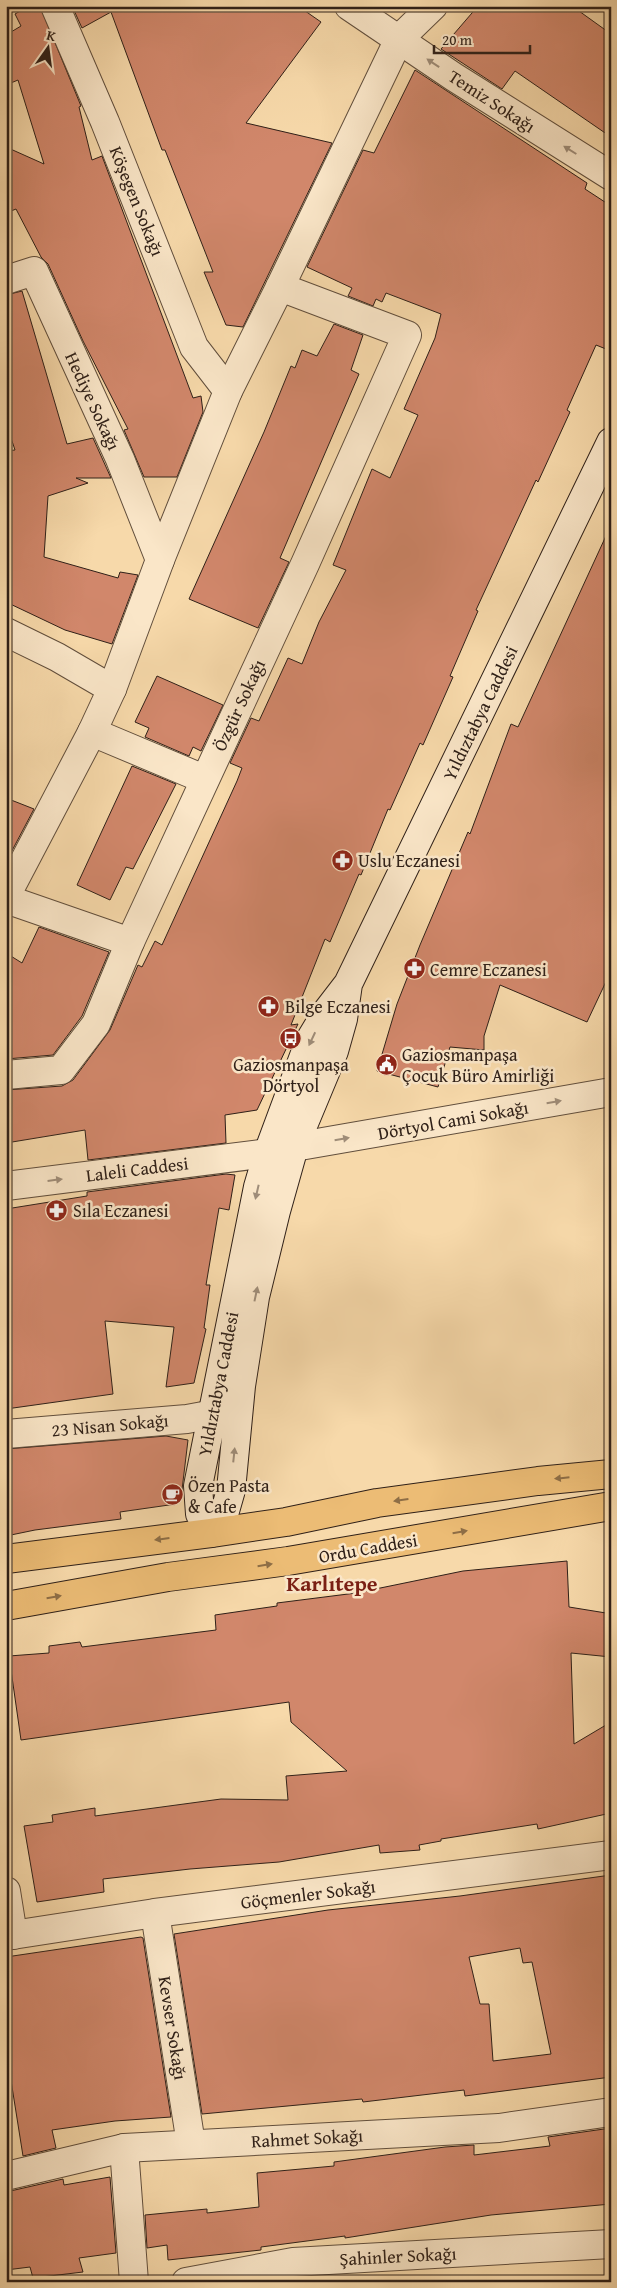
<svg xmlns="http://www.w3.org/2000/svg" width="617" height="2288" font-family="'Gentium Book Plus',serif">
  <rect width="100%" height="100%" fill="#f7d9aa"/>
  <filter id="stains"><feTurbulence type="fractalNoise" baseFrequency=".004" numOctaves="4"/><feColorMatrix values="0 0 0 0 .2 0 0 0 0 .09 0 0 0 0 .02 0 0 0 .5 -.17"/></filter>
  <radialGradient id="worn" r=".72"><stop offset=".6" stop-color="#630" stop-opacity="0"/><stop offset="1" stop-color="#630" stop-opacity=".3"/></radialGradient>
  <g fill="#d1876b" stroke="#2f2018" fill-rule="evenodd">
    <path d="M29 6H40L81 106 79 107 92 160 102 156 193 398 201 396 203 412 177 477H144L124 430 128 429 83 341 48 264 41 257 16 209 6 213V147L44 164 18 80 6 85V35L21 26 15 14Z"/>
    <path d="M72 6H298L321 22 246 123 332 143 243 327 226 325 204 272H213L165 150H162L111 12 82 28Z"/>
    <path d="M478 6H572L611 34V137L515 71 502 89 441 49Z"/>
    <path d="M415 70 587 183 585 189 611 206V351L596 345 567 410 570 412 538 482 536 480 476 610 478 611 450 676 453 677 423 745 420 743 390 810 388 809 361 875 359 874 330 942 325 939 291 1025 298 1024 257 1110 225 1115 226 1143 88 1160 85 1130 6 1143V1090L62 1086 73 1080 110 1030 138 965 142 967 155 941 162 945 237 781 242 768 230 763 251 718 259 721 288 658 302 664 319 622 346 570 333 565 372 469 390 478 418 415 404 409 435 338 441 314 386 293 382 302 376 299 373 306 348 296 352 288 307 267 363 150 374 153Z"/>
    <path d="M22 291 67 444 93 438 111 478H76L88 483 48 496 44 557 118 578 120 572 138 575 112 644 65 630 6 602V451L15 450 6 423V295Z"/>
    <path d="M334 324 363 335 351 370 359 374 280 558 289 562 258 628 189 599 264 432 291 366 295 368 302 350 317 356Z"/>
    <path d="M611 525V971L587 1022 500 985 484 1036V1050L450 1047 438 1087 377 1071 397 1004 420 945 468 832 470 834 511 724 518 727Z"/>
    <path d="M157 676 223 705 201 751 193 747 189 756 145 737 149 728 135 722Z"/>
    <path d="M132 766 176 784 133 869 126 867 110 900 77 885Z"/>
    <path d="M6 798 34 809 6 862Z"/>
    <path d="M39 927 109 952 82 1016 53 1055 6 1059V953L22 963Z"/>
    <path d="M226 1174 235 1175 229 1210 219 1208 206 1285H210L204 1328 206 1329 194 1383 166 1387 174 1327 105 1321 113 1394 6 1409V1209L87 1196V1192Z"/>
    <path d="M166 1436 188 1440 181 1498 176 1504 120 1512 121 1519 35 1530 6 1536V1449Z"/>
    <path d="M567 1561 569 1607 606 1613V1617L611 1618V1657L571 1653 574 1744 611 1722V1813L538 1829 537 1824 441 1839V1841L419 1845 420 1850 380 1853 379 1845 279 1862 190 1869 103 1879 104 1892 37 1902 24 1826 53 1822 52 1815 95 1808V1816L221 1799 288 1800 286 1776 347 1771 291 1722 289 1702 21 1740 9 1656 49 1653V1646L80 1642 82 1647 216 1630 215 1615 277 1606V1603L356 1593 463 1571Z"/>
    <path d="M611 1875V2077L465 2096 464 2090 363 2102 362 2099 202 2114 174 1934 328 1910 460 1896ZM520 1948 523 1963 532 1962 551 2054 493 2061 489 2004H480L469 1957Z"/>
    <path d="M141 1937 143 1938 171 2117 115 2121 52 2130 56 2148 23 2156 6 2049V1957Z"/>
    <path d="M611 2128V2204L491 2215 345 2238V2236L261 2247V2250L168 2260 167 2245 147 2248 145 2215 207 2209V2213L259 2207 257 2173 334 2166V2162L445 2147 474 2145V2155L550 2146 548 2137Z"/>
    <path d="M110 2177 116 2253 79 2258 83 2272 33 2278 30 2267 6 2270V2192L63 2179 64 2185Z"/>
  </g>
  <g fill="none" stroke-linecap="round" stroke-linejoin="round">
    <defs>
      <g id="minor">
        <path d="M55 6 105 122 194 347 228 391"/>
        <path d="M349 6 454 77 611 176"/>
        <path d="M6 280 34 271 120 459 160 560"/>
        <path d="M6 632 57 657 112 689"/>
        <path d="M92 732 204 779"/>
        <path d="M6 896 92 732 112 689 160 560 228 391 280 287 399 39 433 6"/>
        <path d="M6 899 130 942"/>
        <path d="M6 1075 61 1070 96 1024 130 942 305 564 407 335 280 287"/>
        <path d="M6 1434 187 1419 214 1414"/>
        <path d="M6 1891 13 1935"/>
        <path d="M155 1913 191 2144"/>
        <path d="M124 2148 134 2282"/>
        <path d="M6 2176 124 2148 499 2128 611 2112"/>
        <path d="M186 2282 293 2262 611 2244"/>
      </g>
      <g id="tertiary">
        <path d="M294 1147 611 1092"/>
        <path d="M6 1186 268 1153"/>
        <path d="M6 1936 155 1913 611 1855"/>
      </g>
      <path id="secondary" d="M348 984 343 1019 334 1051 294 1147 276 1211 255 1297 241 1386 231 1490 223 1518 211 1533 200 1514 198 1486 258 1187 268 1153 310 1040 328 1010 348 984 611 442"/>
      <g id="primary">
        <path d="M6 1559 211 1533 286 1522 377 1503 538 1481 611 1474"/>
        <path d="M6 1606 168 1577 288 1561 611 1506"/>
      </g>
    </defs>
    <use href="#minor" stroke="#614e3c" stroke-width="30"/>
    <use href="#tertiary" stroke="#614e3c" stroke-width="30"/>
    <use href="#secondary" stroke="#2f2018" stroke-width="30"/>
    <use href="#primary" stroke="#2f2018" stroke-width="30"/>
    <use href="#minor" stroke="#fae6c8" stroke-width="28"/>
    <use href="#tertiary" stroke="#fae6c8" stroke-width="28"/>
    <use href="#secondary" stroke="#fae6c8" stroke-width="28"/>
    <use href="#primary" stroke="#ecbc75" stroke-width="28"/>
  </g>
  <defs><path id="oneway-solid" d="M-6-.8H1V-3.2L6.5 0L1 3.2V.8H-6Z" transform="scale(1.25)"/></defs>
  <g fill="#9f8d79">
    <use href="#oneway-solid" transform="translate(433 63) rotate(-146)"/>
    <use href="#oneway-solid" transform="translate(570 150) rotate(-148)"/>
    <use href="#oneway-solid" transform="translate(312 1039) rotate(115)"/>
    <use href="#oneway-solid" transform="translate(554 1102) rotate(-10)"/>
    <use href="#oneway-solid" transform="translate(342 1139) rotate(-10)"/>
    <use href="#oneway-solid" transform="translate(55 1180) rotate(-7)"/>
    <use href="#oneway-solid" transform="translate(257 1192) rotate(103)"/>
    <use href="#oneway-solid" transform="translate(256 1294) rotate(-78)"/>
    <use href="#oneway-solid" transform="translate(234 1455) rotate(-84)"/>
  </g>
  <g fill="#8e6e46">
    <use href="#oneway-solid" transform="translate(562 1478) rotate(174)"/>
    <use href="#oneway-solid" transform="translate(401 1500) rotate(172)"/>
    <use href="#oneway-solid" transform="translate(460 1532) rotate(-10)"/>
    <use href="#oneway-solid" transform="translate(162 1539) rotate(173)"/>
    <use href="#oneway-solid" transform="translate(265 1565) rotate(-9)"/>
    <use href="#oneway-solid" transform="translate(54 1597) rotate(-10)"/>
  </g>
  <defs>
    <symbol id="pharmacy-disc" viewBox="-11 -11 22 22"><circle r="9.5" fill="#8f2418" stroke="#fae6c8"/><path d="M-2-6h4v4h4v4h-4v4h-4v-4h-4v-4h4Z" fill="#fff"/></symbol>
    <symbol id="bus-disc" viewBox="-11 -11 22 22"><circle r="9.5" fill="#8f2418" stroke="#fae6c8"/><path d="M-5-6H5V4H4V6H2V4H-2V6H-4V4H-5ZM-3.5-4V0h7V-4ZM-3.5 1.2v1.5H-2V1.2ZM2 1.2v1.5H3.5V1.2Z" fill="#fff"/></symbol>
    <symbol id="civic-disc" viewBox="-11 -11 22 22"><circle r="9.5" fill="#8f2418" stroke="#fae6c8"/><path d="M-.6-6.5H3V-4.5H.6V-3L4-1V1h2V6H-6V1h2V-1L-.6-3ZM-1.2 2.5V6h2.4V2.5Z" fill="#fff"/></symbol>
    <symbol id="cafe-disc" viewBox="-11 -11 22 22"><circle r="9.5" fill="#8f2418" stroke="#fae6c8"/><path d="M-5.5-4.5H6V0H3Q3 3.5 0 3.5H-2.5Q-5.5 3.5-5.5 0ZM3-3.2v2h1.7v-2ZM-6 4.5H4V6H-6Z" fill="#fff"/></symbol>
  </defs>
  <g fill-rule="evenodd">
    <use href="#pharmacy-disc" x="330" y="848" width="25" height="25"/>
    <use href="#pharmacy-disc" x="402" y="956" width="25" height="25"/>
    <use href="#pharmacy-disc" x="256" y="994" width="25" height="25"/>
    <use href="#bus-disc" x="278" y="1026" width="25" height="25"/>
    <use href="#civic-disc" x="374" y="1052" width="25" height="25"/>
    <use href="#pharmacy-disc" x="44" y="1198" width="25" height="25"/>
    <use href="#cafe-disc" x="160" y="1482" width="25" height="25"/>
  </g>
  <g text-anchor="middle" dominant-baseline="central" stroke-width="5" stroke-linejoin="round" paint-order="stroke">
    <g font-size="18" fill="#2f2018" stroke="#fae6c8">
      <text transform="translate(492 101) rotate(33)">Temiz Sokağı</text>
      <text transform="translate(137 201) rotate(68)">Köşegen Sokağı</text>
      <text transform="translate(93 401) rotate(65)">Hediye Sokağı</text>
      <text transform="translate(239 705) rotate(-65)">Özgür Sokağı</text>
      <text transform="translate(480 713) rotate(-64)">Yıldıztabya Caddesi</text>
      <text transform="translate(453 1120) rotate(-10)">Dörtyol Cami Sokağı</text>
      <text transform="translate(137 1169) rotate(-7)">Laleli Caddesi</text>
      <text transform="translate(218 1384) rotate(-79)">Yıldıztabya Caddesi</text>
      <text transform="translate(110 1425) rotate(-5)">23 Nisan Sokağı</text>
      <text transform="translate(368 1548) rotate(-10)">Ordu Caddesi</text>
      <text transform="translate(308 1894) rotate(-7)">Göçmenler Sokağı</text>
      <text transform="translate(173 2028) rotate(81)">Kevser Sokağı</text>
      <text transform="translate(307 2138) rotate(-3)">Rahmet Sokağı</text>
      <text transform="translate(398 2256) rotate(-3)">Şahinler Sokağı</text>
    </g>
    <g font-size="18" fill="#2f2018" stroke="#fae6c8" text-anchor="start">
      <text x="358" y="860">Uslu Eczanesi</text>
      <text x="430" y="969">Cemre Eczanesi</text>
      <text x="285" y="1006">Bilge Eczanesi</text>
      <text x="402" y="1054">Gaziosmanpaşa<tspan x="402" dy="21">Çocuk Büro Amirliği</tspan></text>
      <text x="291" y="1064" text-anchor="middle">Gaziosmanpaşa<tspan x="291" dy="21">Dörtyol</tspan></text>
      <text x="73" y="1210">Sıla Eczanesi</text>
      <text x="188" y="1485">Özen Pasta<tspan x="188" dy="21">&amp; Cafe</tspan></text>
    </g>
    <g font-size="22" font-weight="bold" fill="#7a1f14" stroke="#fae6c8">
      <text x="332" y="1583">Karlıtepe</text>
    </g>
  </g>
  <rect width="617" height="2288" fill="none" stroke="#f7d9aa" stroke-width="25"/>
  <rect x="8" y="8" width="602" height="2273" fill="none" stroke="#2f2018" stroke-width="2.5"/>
  <rect x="12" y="12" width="592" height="2263" fill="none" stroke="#2f2018"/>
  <g transform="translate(48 48) rotate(14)" stroke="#fae6c8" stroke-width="4" paint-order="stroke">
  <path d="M0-4L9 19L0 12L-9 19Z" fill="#2f2018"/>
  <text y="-8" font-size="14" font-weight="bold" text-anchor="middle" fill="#2f2018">K</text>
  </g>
  <path d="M434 45v8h96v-8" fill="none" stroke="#2f2018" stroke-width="2.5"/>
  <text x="442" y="45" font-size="15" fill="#2f2018" stroke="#fae6c8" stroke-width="4" paint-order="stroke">20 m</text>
  <rect width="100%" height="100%" filter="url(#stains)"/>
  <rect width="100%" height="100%" fill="url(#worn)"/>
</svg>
